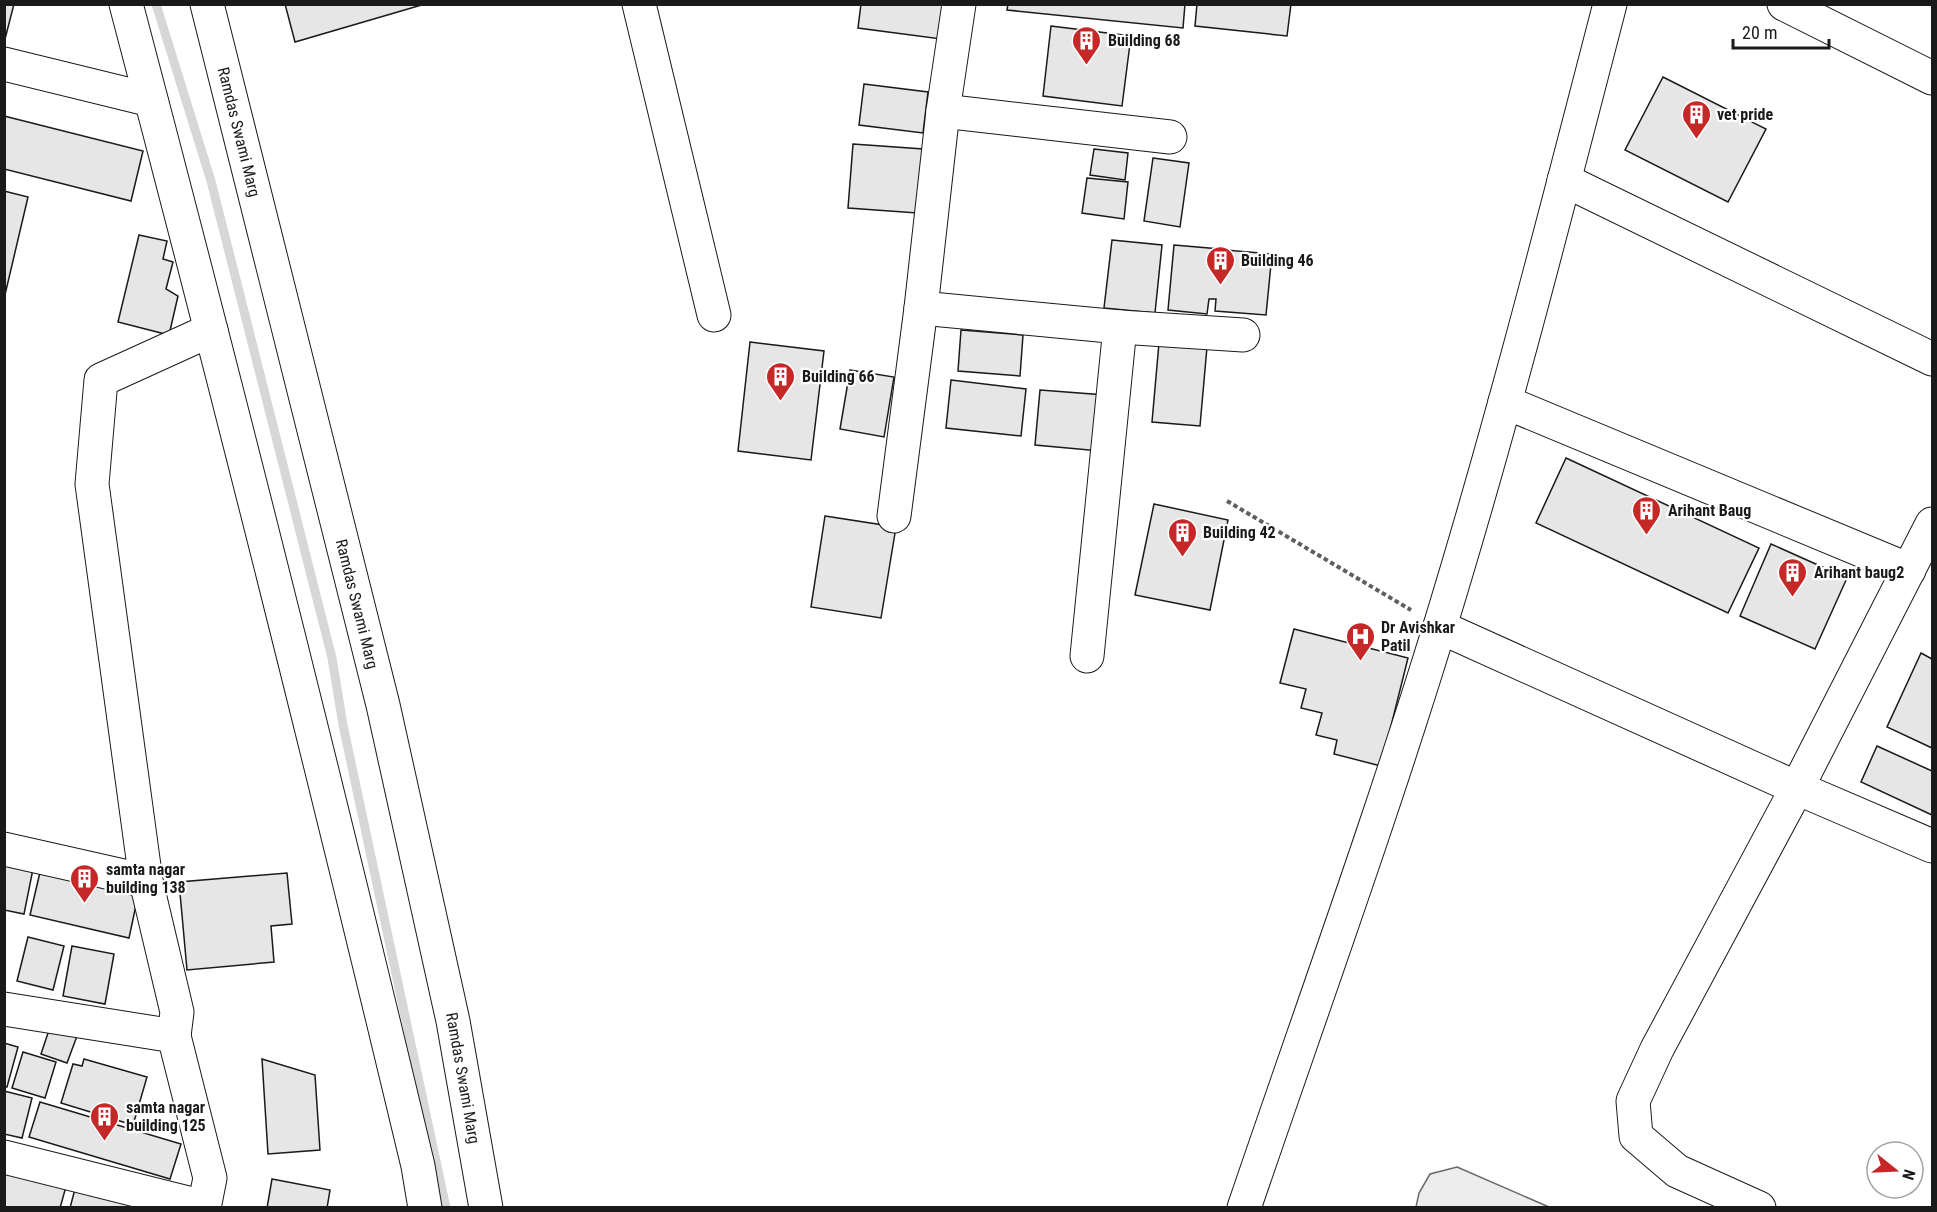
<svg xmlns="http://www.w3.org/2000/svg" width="1937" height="1212" font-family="'Roboto Condensed',sans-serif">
  <rect width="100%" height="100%" fill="#fff"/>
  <path fill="#ededed" stroke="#6a6a6a" stroke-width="1.5" d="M1457 1167 1549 1207H1416L1419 1193 1430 1174Z"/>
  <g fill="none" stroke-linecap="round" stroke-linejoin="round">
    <path stroke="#d7d7d7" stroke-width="9" d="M156 4 211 181 332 658 343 725 446 1208"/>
  </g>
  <g fill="#e6e6e6" stroke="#1a1a1a" stroke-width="1.5">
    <path d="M4 4H14L4 43Z"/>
    <path d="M285 4H425L295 42Z"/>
    <path d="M861 4H945L941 39 858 28Z"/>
    <path d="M1008 4H1185L1183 28 1007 10Z"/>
    <path d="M1197 4H1291L1287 36 1195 26Z"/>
    <path d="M1051 26 1131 36 1122 106 1043 96Z"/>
    <path d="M1663 77 1766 129 1728 202 1625 150Z"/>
    <path d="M864 84 928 92 923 133 859 125Z"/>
    <path d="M4 116 143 151 131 201 4 169Z"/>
    <path d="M853 144 923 149 917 213 848 208Z"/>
    <path d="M1094 149 1128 153 1125 180 1090 175Z"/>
    <path d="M1153 158 1189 163 1180 227 1144 221Z"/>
    <path d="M1087 178 1128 182 1124 219 1082 213Z"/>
    <path d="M4 191 28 197 4 299Z"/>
    <path d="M139 235 167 241 163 259 173 262 166 289 178 296 169 335 118 322Z"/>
    <path d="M1112 240 1162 245 1155 313 1104 308Z"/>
    <path d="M1174 245 1220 249 1218 271H1224L1226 250 1272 254 1266 315 1215 311 1216 299H1209L1207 314 1168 310Z"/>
    <path d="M961 330 1023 335 1020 376 958 371Z"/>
    <path d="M750 342 824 351 811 460 738 451Z"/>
    <path d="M1159 343 1207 347 1200 426 1152 422Z"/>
    <path d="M850 370 894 377 884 437 840 429Z"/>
    <path d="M951 380 1026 389 1021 436 946 428Z"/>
    <path d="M1040 390 1105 395 1100 451 1035 445Z"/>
    <path d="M1566 458 1759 548 1728 613 1536 523Z"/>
    <path d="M1154 504 1228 520 1210 610 1135 595Z"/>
    <path d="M825 516 896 527 881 618 811 607Z"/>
    <path d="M1771 544 1847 578 1815 649 1740 616Z"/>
    <path d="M1294 629 1408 658 1381 766 1334 754 1337 740 1316 735 1322 713 1301 708 1306 689 1280 683Z"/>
    <path d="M1921 653 1932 659V748L1887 727Z"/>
    <path d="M1877 746 1932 771V815L1861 782Z"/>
    <path d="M4 862 33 869 24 914 4 910Z"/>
    <path d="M41 868 139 891 129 938 30 915Z"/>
    <path d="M287 873 292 924 271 926 274 962 187 970 179 882Z"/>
    <path d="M28 937 64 946 53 990 17 981Z"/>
    <path d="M72 946 114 954 105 1004 63 996Z"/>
    <path d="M50 1027 77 1036 67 1063 41 1054Z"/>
    <path d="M4 1043 18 1047 7 1087H4Z"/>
    <path d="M23 1052 56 1062 45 1098 12 1088Z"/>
    <path d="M84 1059 147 1077 133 1125 61 1103 73 1064 82 1066Z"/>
    <path d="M262 1059 315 1075 320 1150 268 1154Z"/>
    <path d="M4 1091 32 1098 22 1138 4 1134Z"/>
    <path d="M40 1102 181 1144 170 1179 29 1137Z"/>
    <path d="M4 1165 67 1183 60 1208H4Z"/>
    <path d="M272 1179 330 1190 327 1208H267Z"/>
    <path d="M76 1185 130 1202 128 1208H70Z"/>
  </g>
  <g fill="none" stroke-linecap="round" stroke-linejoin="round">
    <defs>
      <g id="minor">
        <path d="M639 4 714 315"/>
        <path d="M959 4 943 111 921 308 1120 327 1087 656"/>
        <path d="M1784 4 1932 78"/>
        <path d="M4 64 151 100"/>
        <path d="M943 111 1170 137"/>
        <path d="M1564 180 1932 359"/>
        <path d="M1120 327 1243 335"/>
        <path d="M1505 402 1909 570"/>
        <path d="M894 516 921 308"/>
        <path d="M1932 524 1797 788 1932 846"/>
        <path d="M1440 627 1797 788 1657 1049 1633 1101 1636 1136 1677 1171 1759 1208"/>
        <path d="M4 849 146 881"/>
        <path d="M4 1009 174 1036"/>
        <path d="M4 1157 204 1207"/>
        <path d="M204 1208 210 1178 174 1036 177 1012 146 881 92 484 101 380 211 330"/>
        <path d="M1244 1208C1310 1014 1380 822 1440 626 1503 421 1556 212 1610 4"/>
      </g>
      <g id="major">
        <path d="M126 4C228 390 325 777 418 1166L425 1208"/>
        <path d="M207 4 383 705 453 1021 486 1208"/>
      </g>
    </defs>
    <use href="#minor" stroke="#1a1a1a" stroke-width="35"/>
    <use href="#major" stroke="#1a1a1a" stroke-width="35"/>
    <path stroke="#5f5f5f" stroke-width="4" stroke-dasharray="4.5 3" stroke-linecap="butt" d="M1227 501 1411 610"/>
    <use href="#minor" stroke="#fff" stroke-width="33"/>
    <use href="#major" stroke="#fff" stroke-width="33"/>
  </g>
  <defs>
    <symbol id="building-pin" viewBox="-11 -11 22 30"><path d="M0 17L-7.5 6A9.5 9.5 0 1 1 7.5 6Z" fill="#c62828" stroke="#fff"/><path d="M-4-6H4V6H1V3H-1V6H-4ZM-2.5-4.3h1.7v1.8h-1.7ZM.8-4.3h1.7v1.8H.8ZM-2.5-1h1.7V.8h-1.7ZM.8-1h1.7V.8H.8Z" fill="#fff"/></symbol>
    <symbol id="hospital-pin" viewBox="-11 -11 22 30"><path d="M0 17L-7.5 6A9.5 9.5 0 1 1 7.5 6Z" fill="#c62828" stroke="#fff"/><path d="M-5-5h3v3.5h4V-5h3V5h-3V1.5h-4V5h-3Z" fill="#fff"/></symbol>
  </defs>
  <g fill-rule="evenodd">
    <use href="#building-pin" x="1070" y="24" width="33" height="45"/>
    <use href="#building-pin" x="1680" y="98" width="33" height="45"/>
    <use href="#building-pin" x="1204" y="244" width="33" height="45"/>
    <use href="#building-pin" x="764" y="360" width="33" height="45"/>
    <use href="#building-pin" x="1630" y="494" width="33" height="45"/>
    <use href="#building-pin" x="1166" y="516" width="33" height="45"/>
    <use href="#building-pin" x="1776" y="556" width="33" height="45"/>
    <use href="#hospital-pin" x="1344" y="620" width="33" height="45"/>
    <use href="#building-pin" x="68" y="862" width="33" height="45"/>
    <use href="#building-pin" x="88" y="1100" width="33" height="45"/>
  </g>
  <g text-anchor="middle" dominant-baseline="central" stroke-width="4.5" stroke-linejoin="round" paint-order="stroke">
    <g font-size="16" font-weight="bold" fill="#1a1a1a" stroke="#fff" text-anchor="start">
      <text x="1108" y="40">Building 68</text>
      <text x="1717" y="114">vet pride</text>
      <text x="1241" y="260">Building 46</text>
      <text x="802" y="376">Building 66</text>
      <text x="1668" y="510">Arihant Baug</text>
      <text x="1203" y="532">Building 42</text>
      <text x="1814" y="572">Arihant baug2</text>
      <text x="1381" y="627">Dr Avishkar<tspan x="1381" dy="18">Patil</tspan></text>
      <text x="106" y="869">samta nagar<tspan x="106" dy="18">building 138</tspan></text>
      <text x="126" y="1107">samta nagar<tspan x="126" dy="18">building 125</tspan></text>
    </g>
    <g font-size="16" fill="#1a1a1a" stroke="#fff">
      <text transform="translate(239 132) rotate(76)">Ramdas Swami Marg</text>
      <text transform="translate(357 604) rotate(76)">Ramdas Swami Marg</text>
      <text transform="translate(463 1078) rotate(80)">Ramdas Swami Marg</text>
    </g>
  </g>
  <rect width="1937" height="1212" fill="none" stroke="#1a1a1a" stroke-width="12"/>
  <g transform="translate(1895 1170) rotate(108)"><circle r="28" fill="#ffffff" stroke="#a3a3a3" stroke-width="1.5"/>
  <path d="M0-4.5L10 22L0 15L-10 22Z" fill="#c62828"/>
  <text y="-9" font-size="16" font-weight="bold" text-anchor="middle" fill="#1a1a1a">N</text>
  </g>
  <path d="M1733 39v9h96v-9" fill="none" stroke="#1a1a1a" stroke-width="3"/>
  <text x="1742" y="39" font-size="18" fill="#1a1a1a" stroke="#ffffff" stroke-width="4.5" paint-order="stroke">20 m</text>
</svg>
